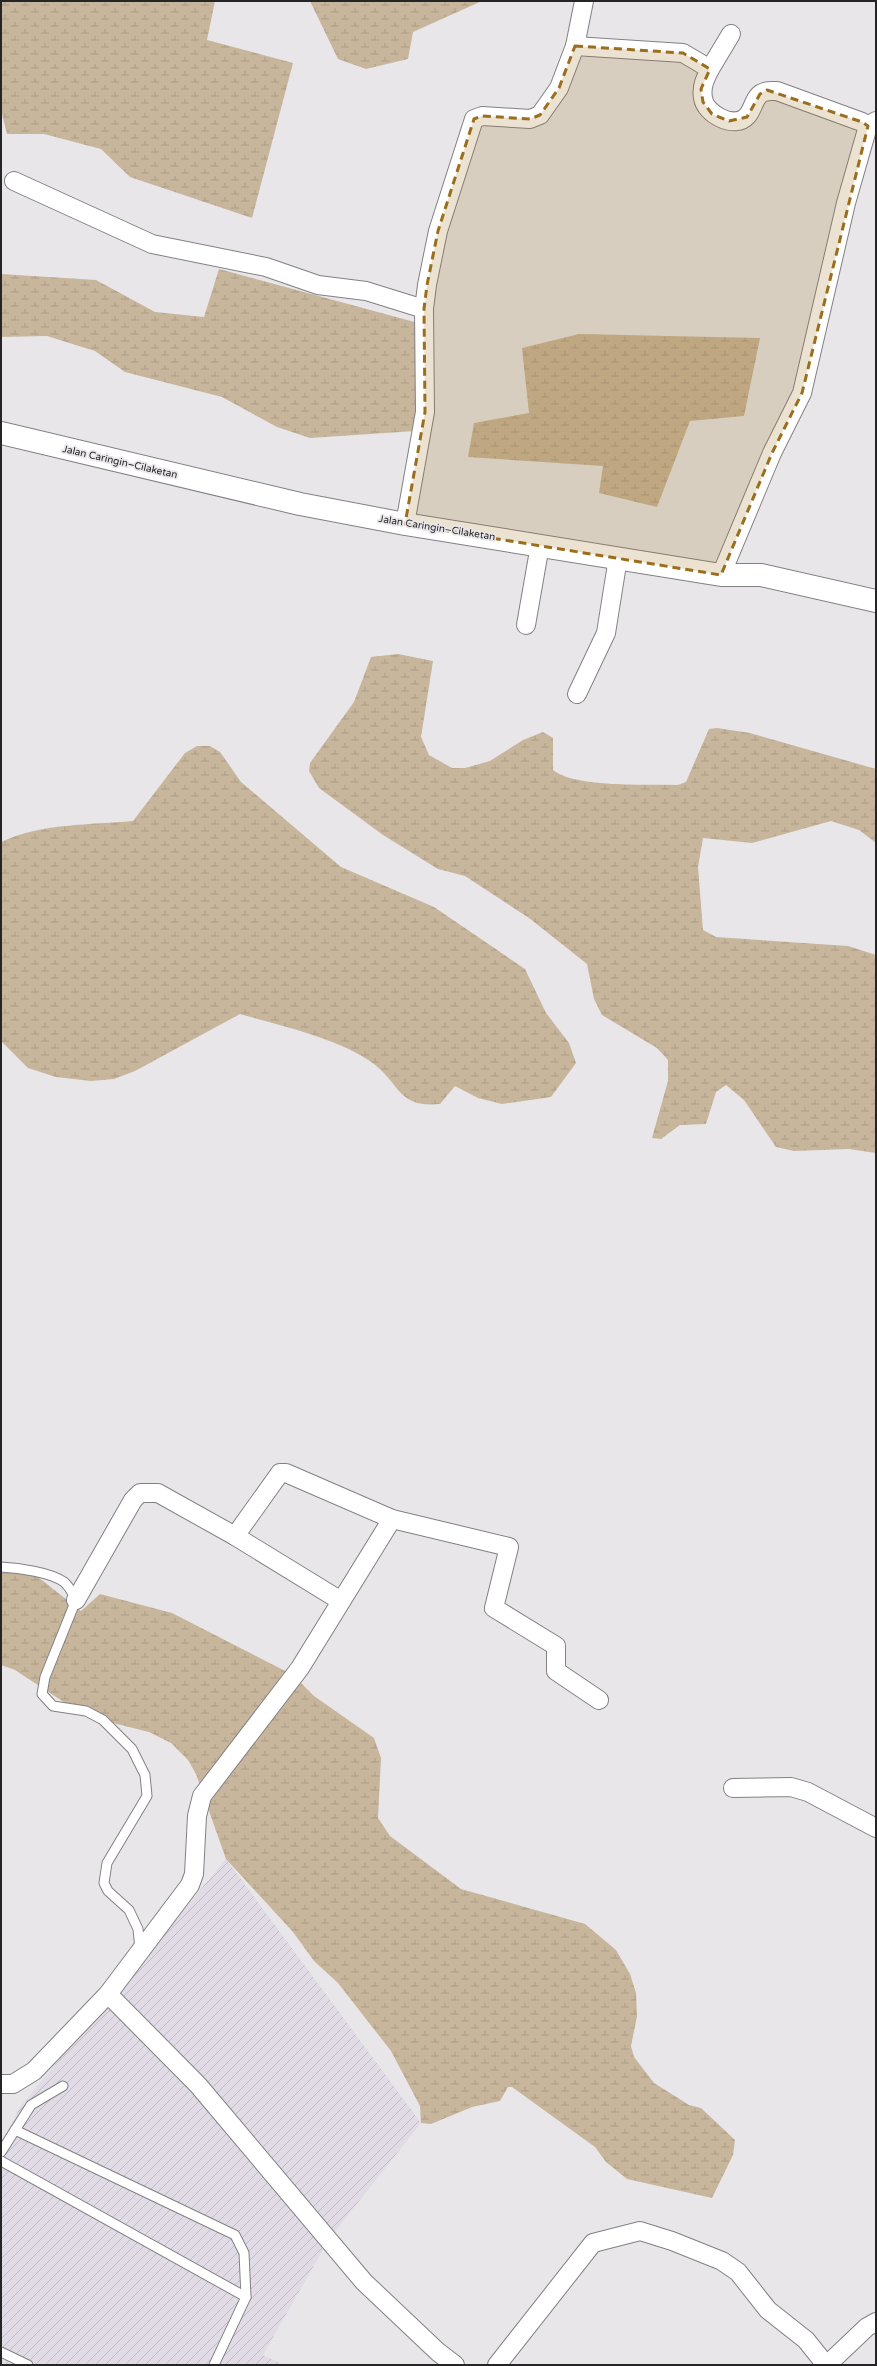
<svg xmlns="http://www.w3.org/2000/svg" width="877" height="2366" font-family="'Varela Round',sans-serif">
  <defs>
    <pattern id="industrial-furrows" width="10" height="10" patternUnits="userSpaceOnUse"><rect width="10" height="10" fill="#e1dbe5"/><path d="M-1 1l2-2M0 10L10 0M9 11l2-2" fill="none" stroke="#c1bcc4"/></pattern>
    <pattern id="wetland-marsh" width="20" height="14" patternUnits="userSpaceOnUse"><rect width="20" height="14" fill="#c8b69c"/><path d="M1 5h8M5 5V1M11 12h8M15 12V8" fill="none" stroke="#ac9c86"/></pattern>
  </defs>
  <rect width="100%" height="100%" fill="#e8e6e9"/>
  <path fill="url(#industrial-furrows)" d="M226 1859 421 2123 329 2239 263 2355 284 2365H1V2145L20 2107Z"/>
  <g fill="url(#wetland-marsh)">
    <path d="M1 1H215L207 40 293 63 252 218 130 177 101 149 44 134H7L1 110Z"/>
    <path d="M310 1H482L413 32 408 59 366 69 338 59Z"/>
    <path d="M219 269 422 324 430 430 310 438 277 427 222 397 125 372 95 351 47 336 1 337V274L96 280 155 312 204 317Z"/>
    <path d="M579 334 760 338 744 416 690 421 657 507 599 493 603 466 468 457 474 423 529 413 522 348Z"/>
    <path d="M398 654 433 661 421 737 429 755 452 768H465L490 761 523 740 543 732 553 738V770C575 788 647 784 678 785L686 782 709 729 717 728 750 733 876 769V843L859 830 831 821 752 843 703 838 698 867 703 930 716 937 848 946 876 955V1153L849 1149 794 1151 776 1147 744 1100 726 1085 716 1092 706 1124 680 1125 661 1139 652 1138 668 1081V1060L657 1048 602 1015 594 999 587 964 529 918 465 876 438 869 383 835 319 788 309 771 310 763 354 702 371 657Z"/>
    <path d="M197 746H210L220 752 241 782 341 867 434 907 525 969 546 1013 569 1043 576 1063 551 1097 502 1104 478 1098 455 1086 440 1104C398 1108 401 1085 374 1064 342 1039 278 1025 240 1014L135 1071 114 1079 91 1081 56 1077 28 1068 1 1041V842C42 823 90 825 133 821L185 753Z"/>
    <path d="M15 1572 38 1577 81 1611 100 1594 172 1613 293 1675 314 1696 374 1738 381 1758 378 1818 390 1836 461 1889 585 1924 616 1950 630 1974 636 1993 637 2016 631 2046 634 2057 654 2083 689 2105 701 2108 735 2140 733 2155 712 2198 627 2179 606 2162 595 2147 512 2087H508L500 2101 472 2107 431 2124 421 2123 420 2106 391 2051 338 1983 314 1961 293 1932 226 1859 196 1774 188 1760 171 1743 149 1732 85 1716 15 1670 1 1665V1573Z"/>
  </g>
  <g fill="none" stroke-linecap="round" stroke-linejoin="round">
    <defs>
      <g id="lane">
        <path d="M1 1567C18 1568 50 1572 64 1582 70 1587 73 1594 76 1600L45 1677 42 1694 53 1706 86 1711 103 1720 132 1749 145 1775 147 1796 107 1863 104 1883 108 1891 129 1910 138 1929 140 1949"/>
        <path d="M15 2130 235 2235 244 2253 246 2297 214 2365"/>
        <path d="M1 2152 31 2105 63 2086"/>
        <path d="M1 2161 246 2297"/>
        <path d="M1 2352 28 2365"/>
      </g>
      <g id="street">
        <path d="M575 46 584 1"/>
        <path d="M710 69 731 34"/>
        <path d="M14 181 152 244 266 267 318 285 366 291 424 309"/>
        <path d="M405 524 425 412 424 309 427 285 438 231 474 119 482 116 530 119 540 115 559 88 575 46 683 53 710 69C705 79 701 87 703 98 705 114 735 130 747 116 753 110 754 97 762 93 767 90 771 91 777 91L862 122 868 126"/>
        <path d="M721 575 772 453 802 393 846 203 868 126 876 121"/>
        <path d="M526 625 540 545"/>
        <path d="M577 694 606 633 618 558"/>
        <path d="M235 1536 341 1601"/>
        <path d="M76 1600 133 1500 140 1493H158L235 1536 280 1473H286L392 1519 509 1547 494 1608 556 1646V1671L599 1700"/>
        <path d="M733 1788 791 1787 808 1792 876 1828"/>
        <path d="M108 1994 198 2085 364 2282 438 2352 455 2365"/>
        <path d="M1 2084H13L34 2071 108 1994 190 1885 194 1874 197 1816 202 1796 300 1668 392 1519"/>
        <path d="M497 2365 593 2243 640 2231 672 2241 722 2261 738 2272 768 2310 806 2340 826 2365"/>
        <path d="M827 2365 867 2327 876 2322"/>
      </g>
      <path id="secondary" d="M1 433 300 504 405 524 721 575H761L876 601"/>
    </defs>
    <use href="#lane" stroke="#828084" stroke-width="11"/>
    <use href="#street" stroke="#828084" stroke-width="20"/>
    <use href="#secondary" stroke="#828084" stroke-width="24"/>
    <use href="#lane" stroke="#fff" stroke-width="9"/>
    <use href="#street" stroke="#fff" stroke-width="18"/>
    <use href="#secondary" stroke="#fff" stroke-width="22"/>
  </g>
  <path fill="#9a6e1d" fill-opacity="0.2" stroke="#9a6e1d" stroke-width="3" stroke-dasharray="8 5" stroke-linejoin="round" d="M575 46 683 53 710 69 701 89 703 102 712 114 729 121 747 117 760 94 767 90 862 122 868 126 802 393 772 453 721 575 405 524 425 412 424 309 427 285 438 231 474 119 482 116 530 119 540 115 559 88Z"/>
  <g text-anchor="middle" dominant-baseline="central" stroke-width="3.5" stroke-linejoin="round" paint-order="stroke">
    <g font-size="10" fill="#262526" stroke="#e8e6e9">
      <text transform="translate(120 462) rotate(13)">Jalan Caringin–Cilaketan</text>
      <text transform="translate(437 528) rotate(9)">Jalan Caringin–Cilaketan</text>
    </g>
  </g>
  <rect width="877" height="2366" fill="none" stroke="#262526" stroke-width="4"/>
</svg>
